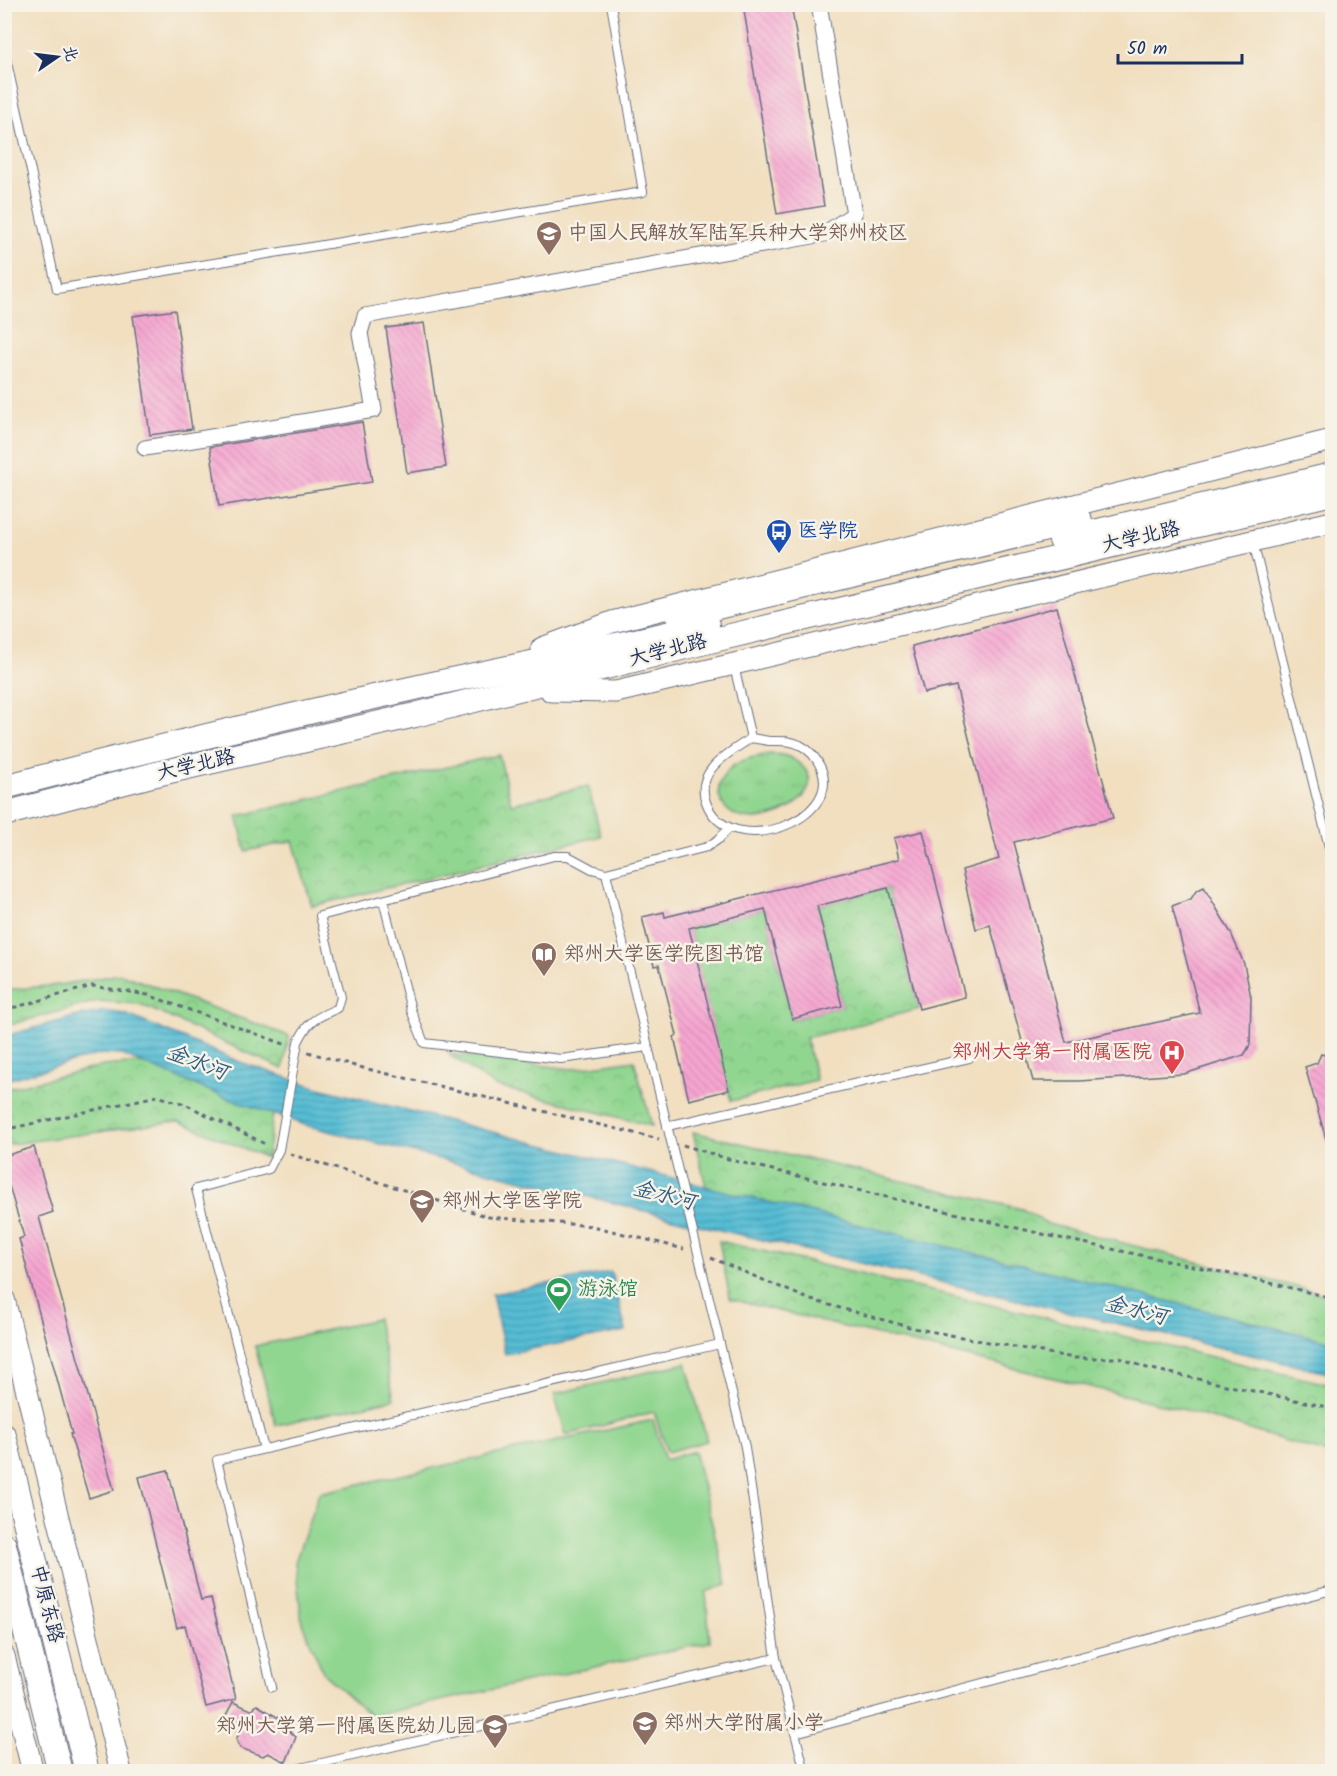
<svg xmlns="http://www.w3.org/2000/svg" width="1337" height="1776" font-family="Kalam,'LXGW WenKai TC',sans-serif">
  <defs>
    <pattern id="grass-tufts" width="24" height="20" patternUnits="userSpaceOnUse" patternTransform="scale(1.5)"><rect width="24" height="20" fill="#91d690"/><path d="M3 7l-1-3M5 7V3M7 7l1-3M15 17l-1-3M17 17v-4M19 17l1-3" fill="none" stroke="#7cb87f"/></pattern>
    <pattern id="park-crowns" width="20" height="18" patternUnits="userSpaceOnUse" patternTransform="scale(1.5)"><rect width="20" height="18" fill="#91d690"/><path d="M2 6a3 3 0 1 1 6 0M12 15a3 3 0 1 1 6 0" fill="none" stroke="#7cb87f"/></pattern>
    <pattern id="water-rules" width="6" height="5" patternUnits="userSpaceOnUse" patternTransform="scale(1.5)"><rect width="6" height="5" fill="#56bdd4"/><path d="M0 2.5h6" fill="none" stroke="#469aaf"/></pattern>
    <pattern id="building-back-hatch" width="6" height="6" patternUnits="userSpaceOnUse" patternTransform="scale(1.5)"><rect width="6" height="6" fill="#f6a5d0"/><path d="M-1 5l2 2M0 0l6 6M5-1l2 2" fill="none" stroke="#d28eb5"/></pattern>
  </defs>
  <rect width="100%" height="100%" fill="#f7f3e8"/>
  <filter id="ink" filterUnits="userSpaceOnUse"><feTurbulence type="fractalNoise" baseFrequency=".0167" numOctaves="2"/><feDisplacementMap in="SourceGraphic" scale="12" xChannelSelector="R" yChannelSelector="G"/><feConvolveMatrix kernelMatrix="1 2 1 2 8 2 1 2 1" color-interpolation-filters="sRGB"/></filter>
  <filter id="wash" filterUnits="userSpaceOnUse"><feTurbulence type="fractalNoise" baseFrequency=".008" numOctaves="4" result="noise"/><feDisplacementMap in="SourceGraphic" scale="24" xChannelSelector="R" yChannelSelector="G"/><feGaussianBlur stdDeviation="1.35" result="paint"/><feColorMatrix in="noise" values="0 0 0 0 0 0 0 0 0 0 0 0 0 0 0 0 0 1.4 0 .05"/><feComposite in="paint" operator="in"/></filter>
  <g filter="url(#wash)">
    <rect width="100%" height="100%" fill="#f1dfc0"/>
    <path fill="url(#grass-tufts)" stroke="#568277" stroke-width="1.5" d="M769 754C783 754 791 756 802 766 836 798 743 845 721 801 713 785 727 767 742 761 750 757 760 756 769 754Z"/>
    <g fill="url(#park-crowns)" stroke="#568277" stroke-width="1.5">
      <path d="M499 755 511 804 588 786 601 836 312 906 293 841 246 851 237 816Z"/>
      <path d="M888 888 919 1009 806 1038 816 1080 731 1101 689 928 765 909 792 1019 842 1006 817 906Z"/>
      <path d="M121 974 289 1036 283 1069 140 1004 98 1001 5 1026V990L59 985Z"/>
      <path d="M448 1054 572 1069 634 1060 652 1126 495 1086Z"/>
      <path d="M142 1063 273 1114 267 1158 178 1121 5 1145 4 1089 103 1066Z"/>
      <path d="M693 1132 1022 1209 1048 1224 1332 1296V1342L706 1187Z"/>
      <path d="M719 1241 1332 1385V1455L1181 1409 730 1299Z"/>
    </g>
    <g fill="#91d690" stroke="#568277" stroke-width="1.5">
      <path d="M377 1319 394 1399 276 1425 255 1346Z"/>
      <path d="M686 1363 707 1441 667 1452 654 1412 566 1435 554 1394Z"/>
      <path d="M653 1420 665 1460 694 1451 727 1584 706 1592 710 1642 371 1716 324 1674 302 1623 295 1562 319 1493Z"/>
    </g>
    <g fill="url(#water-rules)" stroke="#387699" stroke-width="1.5">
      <path d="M105 1011 125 1014 240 1062 315 1087 728 1192 1332 1342V1374L720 1230 305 1125 227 1098 122 1055 101 1054 5 1080V1036L74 1017Z"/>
      <path d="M611 1272 626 1331 505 1354 492 1294Z"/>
    </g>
    <g id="blocks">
      <g fill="url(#building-back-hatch)">
        <path d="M743 4H791L824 206 777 214Z"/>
        <path d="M175 310 192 429 150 435 133 316Z"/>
        <path d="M424 323 446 467 407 473 386 328Z"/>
        <path d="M362 422 372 482 219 506 210 447Z"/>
        <path d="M1057 607 1113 818 1014 842 1066 1042 1200 1013 1172 906 1191 899 1196 891 1204 887 1231 933 1244 964 1251 997 1250 1045 1244 1055 1184 1074 1079 1081H1033L990 925 976 929 962 870 999 859 956 686 924 693 912 646Z"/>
        <path d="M923 831 965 997 919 1009 888 888 817 906 842 1006 792 1019 765 909 689 928 729 1090 689 1100 674 1037 677 1035 659 965 654 966 642 917 664 912 665 917 899 859 894 838Z"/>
        <path d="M1321 1054 1332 1057V1148L1329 1149 1305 1067 1317 1063Z"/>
        <path d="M34 1147 53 1212 39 1217 114 1490 89 1498 70 1434H72L19 1239 24 1237 4 1169V1156Z"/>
        <path d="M168 1470 201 1600 211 1598 236 1699 206 1707 185 1625 177 1628 139 1477Z"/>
        <path d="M233 1702 251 1710 257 1705 287 1723 285 1727 296 1737 286 1762 268 1753 263 1756 240 1748 236 1739 240 1733 223 1721Z"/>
      </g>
    </g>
  </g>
  <g filter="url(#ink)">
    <use href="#blocks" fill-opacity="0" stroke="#666d80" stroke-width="1.5"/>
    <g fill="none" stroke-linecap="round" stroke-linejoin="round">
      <defs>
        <g id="lane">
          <path d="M4 49 57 289 643 192 611 4"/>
          <path d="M1253 542 1332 859"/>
          <path d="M734 666 751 738"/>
          <path d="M751 738C757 739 763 740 769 741 780 741 789 740 800 745 810 750 817 759 821 768 844 820 728 863 706 802 694 770 730 753 751 738Z"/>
          <path d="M606 873 745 1447 776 1658 805 1772"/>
          <path d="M383 900 411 1010 424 1043 561 1059 648 1047"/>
          <path d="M667 1126 969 1058"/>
          <path d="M264 1449 196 1189 269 1169 279 1150 298 1042C309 1019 317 1018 338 1008L341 997 320 916 554 856H568L592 869 606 873 707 847 719 839 729 828"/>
          <path d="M272 1687 217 1460 720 1344"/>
          <path d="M795 1733 1332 1590"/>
          <path d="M283 1772 776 1658"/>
        </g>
        <path id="street" d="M145 448 374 410 360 333 365 316 824 234 854 214 819 4"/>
        <g id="secondary">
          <path d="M542 648 612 622 1332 440"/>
          <path d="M551 691 616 692 1332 522"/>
          <path d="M4 1299 121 1772"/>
          <path d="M4 1656 33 1772"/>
        </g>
        <g id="primary">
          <path d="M1061 540 1332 475"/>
          <path d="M679 616 1080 521"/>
          <path d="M4 787C139 752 274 719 410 689 509 667 608 648 707 625"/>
          <path d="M4 814 152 775 415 715 701 643 1332 493"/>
          <path d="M4 1436 87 1772"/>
          <path d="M4 1545 60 1772"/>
        </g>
      </defs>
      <use href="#lane" stroke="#666d80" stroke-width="10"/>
      <use href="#street" stroke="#666d80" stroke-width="17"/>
      <use href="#secondary" stroke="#666d80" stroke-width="23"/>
      <use href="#primary" stroke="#666d80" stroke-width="26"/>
      <g stroke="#666d80" stroke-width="3" stroke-dasharray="4.5 4.5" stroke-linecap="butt">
        <path d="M4 1008 16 1007 92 986 148 995 287 1045"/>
        <path d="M308 1052 355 1066 659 1139"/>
        <path d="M4 1127 8 1129 157 1096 185 1104 267 1145"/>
        <path d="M683 1145 735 1161 1055 1237 1254 1279 1332 1298"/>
        <path d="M290 1154 489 1217 592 1226 684 1249"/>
        <path d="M711 1258 811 1300 913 1328 1074 1358H1120L1147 1368 1332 1408"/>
      </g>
      <use href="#lane" stroke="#fff" stroke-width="8"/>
      <use href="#street" stroke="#fff" stroke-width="15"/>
      <use href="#secondary" stroke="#fff" stroke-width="21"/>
      <use href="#primary" stroke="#fff" stroke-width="24"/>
    </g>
  </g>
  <defs>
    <symbol id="university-pin" viewBox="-11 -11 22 30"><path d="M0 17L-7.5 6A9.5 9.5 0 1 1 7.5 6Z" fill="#8d6e63" stroke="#f7f3e8"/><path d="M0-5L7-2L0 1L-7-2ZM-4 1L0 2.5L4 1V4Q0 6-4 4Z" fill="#fff"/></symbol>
    <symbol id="bus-pin" viewBox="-11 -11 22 30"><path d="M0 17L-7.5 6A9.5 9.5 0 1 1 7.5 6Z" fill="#1a4fb4" stroke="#f7f3e8"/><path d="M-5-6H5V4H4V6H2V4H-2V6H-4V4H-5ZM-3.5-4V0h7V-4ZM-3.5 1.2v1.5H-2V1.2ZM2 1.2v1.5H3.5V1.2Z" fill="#fff"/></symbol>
    <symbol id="library-pin" viewBox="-11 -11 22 30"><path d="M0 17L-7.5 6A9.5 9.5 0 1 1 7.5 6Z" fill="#8d6e63" stroke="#f7f3e8"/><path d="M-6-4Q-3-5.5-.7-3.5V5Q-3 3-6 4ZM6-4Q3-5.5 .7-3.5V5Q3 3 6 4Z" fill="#fff"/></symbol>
    <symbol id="hospital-pin" viewBox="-11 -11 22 30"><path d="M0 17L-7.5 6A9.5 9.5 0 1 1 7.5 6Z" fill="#e0444e" stroke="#f7f3e8"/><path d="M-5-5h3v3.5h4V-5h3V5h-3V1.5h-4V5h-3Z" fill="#fff"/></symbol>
    <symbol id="stadium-pin" viewBox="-11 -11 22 30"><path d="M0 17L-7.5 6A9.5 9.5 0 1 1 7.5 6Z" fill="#2e9e5b" stroke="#f7f3e8"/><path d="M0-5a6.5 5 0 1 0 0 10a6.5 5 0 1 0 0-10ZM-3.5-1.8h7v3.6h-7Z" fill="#fff"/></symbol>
    <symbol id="school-pin" viewBox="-11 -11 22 30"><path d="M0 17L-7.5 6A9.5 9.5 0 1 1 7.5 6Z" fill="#8d6e63" stroke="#f7f3e8"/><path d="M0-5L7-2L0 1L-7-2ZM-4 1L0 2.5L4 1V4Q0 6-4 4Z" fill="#fff"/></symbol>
  </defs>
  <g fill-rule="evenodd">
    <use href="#university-pin" x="534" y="219" width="30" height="40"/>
    <use href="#bus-pin" x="764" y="517" width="30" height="40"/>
    <use href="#library-pin" x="529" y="940" width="30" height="40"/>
    <use href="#hospital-pin" x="1157" y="1038" width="30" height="40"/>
    <use href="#university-pin" x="407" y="1187" width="30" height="40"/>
    <use href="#stadium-pin" x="544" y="1275" width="30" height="40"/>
    <use href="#school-pin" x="630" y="1709" width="30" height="40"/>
    <use href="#school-pin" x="480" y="1712" width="30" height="40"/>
  </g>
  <g text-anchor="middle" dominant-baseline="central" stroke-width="5" stroke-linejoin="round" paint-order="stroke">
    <g font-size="20" fill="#785e54" stroke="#f7f3e8" text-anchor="start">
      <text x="568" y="234">中国人民解放军陆军兵种大学郑州校区</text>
      <text x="564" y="955">郑州大学医学院图书馆</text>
      <text x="442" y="1202">郑州大学医学院</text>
      <text x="664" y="1724">郑州大学附属小学</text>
      <text x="476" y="1727" text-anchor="end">郑州大学第一附属医院幼儿园</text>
    </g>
    <g font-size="20" fill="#164399" stroke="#f7f3e8" text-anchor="start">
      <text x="798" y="532">医学院</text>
    </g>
    <g font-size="20" fill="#1b2f5e" stroke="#f7f3e8">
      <text transform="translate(1141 538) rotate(-13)">大学北路</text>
      <text transform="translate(668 651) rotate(-14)">大学北路</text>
      <text transform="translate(196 766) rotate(-13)">大学北路</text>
      <text transform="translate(46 1604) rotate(76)">中原东路</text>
    </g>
    <g font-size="20" fill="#be3a42" stroke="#f7f3e8" text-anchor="end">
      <text x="1152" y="1053">郑州大学第一附属医院</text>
    </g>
    <g font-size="20" fill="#27864d" stroke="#f7f3e8" text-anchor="start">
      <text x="578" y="1290">游泳馆</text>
    </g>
    <g font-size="21" font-style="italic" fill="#2d5a81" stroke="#f7f3e8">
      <text transform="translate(197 1063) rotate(21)">金水河</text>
      <text transform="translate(664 1196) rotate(14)">金水河</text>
      <text transform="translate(1136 1311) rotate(14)">金水河</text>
    </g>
  </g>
  <rect width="1337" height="1776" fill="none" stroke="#f7f3e8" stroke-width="24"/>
  <g transform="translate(57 57) rotate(76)" stroke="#f7f3e8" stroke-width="4.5" paint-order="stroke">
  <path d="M0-4.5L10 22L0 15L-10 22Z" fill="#1b2f5e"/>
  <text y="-9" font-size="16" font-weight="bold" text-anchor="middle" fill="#1b2f5e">北</text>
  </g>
  <path d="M1118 54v9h124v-9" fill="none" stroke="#1b2f5e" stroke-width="3"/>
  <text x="1127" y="54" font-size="18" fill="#1b2f5e" stroke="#f7f3e8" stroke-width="4.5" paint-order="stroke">50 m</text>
</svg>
